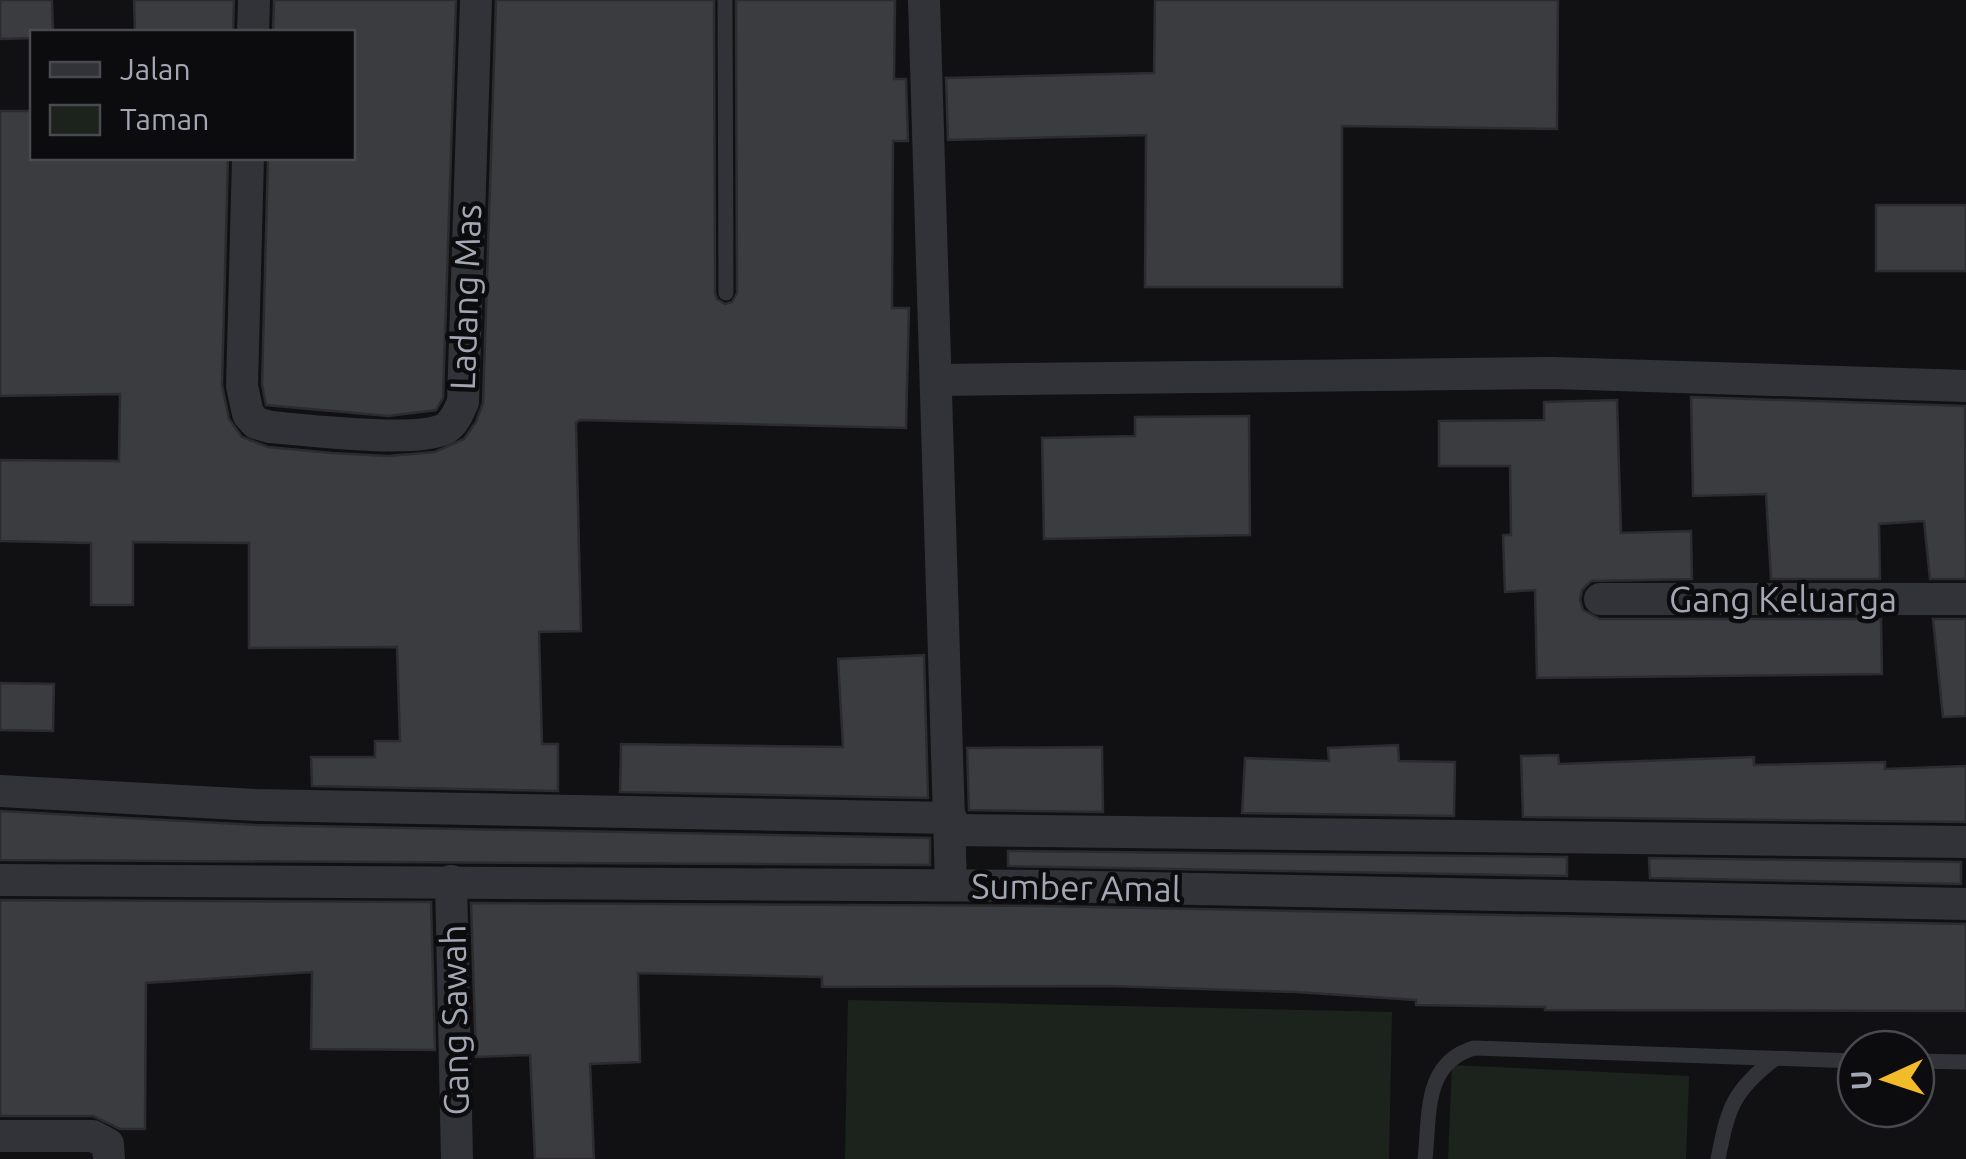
<svg xmlns="http://www.w3.org/2000/svg" width="1966" height="1159" font-family="Ubuntu,sans-serif">
  <rect width="100%" height="100%" fill="#111113"/>
  <g fill="#1c231d">
    <path d="M848 1000 1392 1012 1389 1159H845Z"/>
    <path d="M1452 1065 1689 1076 1686 1159H1448Z"/>
  </g>
  <g fill="#3b3c40" stroke="#2c2b2f" stroke-width="2.5">
    <path d="M0 0H52L53 32H32V38L0 39Z"/>
    <path d="M134 0H234L233 32H135Z"/>
    <path d="M274 0H456L443 398 436 410 388 416 266 405 262 384 268 158H352V32H273Z"/>
    <path d="M496 0H714L715 293 717 299 725 304 732 302 737 293 736 0H895L894 79H906L908 141H893L892 308H909L906 428 580 420 576 423 581 631 539 632 542 744H558V791L312 786 311 757H375V741H400L397 647 249 648V543L133 542V605H91V543L0 541V460L119 461 120 394 0 396V111H32V158H228L222 385 229 419 242 437 268 447 332 453 388 456 435 452 464 439 476 422 483 403Z"/>
    <path d="M1155 0H1558L1557 129 1342 126V287H1145L1146 135 948 140 946 78 1154 73Z"/>
    <rect x="1876" y="205" width="90" height="66"/>
    <path d="M1691 397 1965 406 1966 579H1930L1924 521 1879 524 1880 579H1771L1766 494 1693 496Z"/>
    <path d="M1617 400 1621 533 1691 531 1692 579 1591 581 1582 590 1580 600 1583 610 1600 619H1881L1882 674 1537 678 1535 590 1505 592 1503 535H1511L1510 466H1439V421L1544 420V402Z"/>
    <path d="M1249 416 1250 535 1044 539 1042 438 1135 436V417Z"/>
    <path d="M1933 619H1966V716L1943 717Z"/>
    <path d="M924 655 928 798 620 792 621 744 843 747 838 659Z"/>
    <path d="M0 683 54 684 53 731 0 730Z"/>
    <path d="M1398 745 1399 761 1455 762 1454 816 1242 813 1245 758 1329 761 1328 748Z"/>
    <path d="M1102 747 1103 812 969 810 967 748Z"/>
    <path d="M1558 755 1559 764 1754 757V765L1885 762V769L1966 766V822L1523 817 1521 756Z"/>
    <path d="M0 811 256 825 930 838V865L0 860Z"/>
    <path d="M1008 851 1567 857V876L1008 866Z"/>
    <path d="M1649 858 1961 862V884L1650 878Z"/>
    <path d="M0 900 431 902 435 1050 311 1049 312 972 146 983 145 1129H120L93 1116H0Z"/>
    <path d="M471 903 1045 906 1966 924V1011L1545 1010V1007L1416 1005V1000L1295 992 1109 986 822 987V977L638 973 640 1062 590 1064 594 1159H535L530 1055 476 1057Z"/>
  </g>
  <g fill="none" stroke-linecap="round" stroke-linejoin="round">
    <g stroke="#323338" stroke-width="15">
      <path d="M725 0 726 293"/>
      <path d="M1916 1061 1966 1062"/>
      <path d="M1425 1159C1430 1115 1423 1063 1474 1048L1856 1061"/>
      <path d="M1718 1159C1728 1109 1732 1092 1773 1060"/>
    </g>
    <g stroke="#323338" stroke-width="32">
      <path d="M924 0 951 885"/>
      <path d="M253 32 254 0"/>
      <path d="M248 158 242 386 248 414 256 423 270 427C305 430 419 444 446 428 455 422 459 411 463 402L476 0"/>
      <path d="M936 380 1554 373 1966 386"/>
      <path d="M1600 599H1966"/>
      <path d="M0 791 256 805 951 818"/>
      <path d="M950 830 1966 842"/>
      <path d="M0 880 1045 886 1966 904"/>
      <path d="M451 881 457 1159"/>
      <path d="M0 1136H93L108 1144 109 1159"/>
    </g>
  </g>
  <g text-anchor="middle" dominant-baseline="central" stroke-width="9" stroke-linejoin="round" paint-order="stroke">
    <g font-size="35" fill="#a3a7b4" stroke="#0c0c0e">
      <text transform="translate(465 297) rotate(-88)">Ladang Mas</text>
      <text x="1783" y="599">Gang Keluarga</text>
      <text transform="translate(1076 887) rotate(1)">Sumber Amal</text>
      <text transform="translate(454 1020) rotate(-91)">Gang Sawah</text>
    </g>
  </g>
  <rect x="30" y="30" width="325" height="130" fill="#0c0c0e" stroke="#484a50" stroke-width="2.5"/>
  <rect x="50" y="62" width="50" height="15" fill="#323338" stroke="#484a50" stroke-width="2.5"/>
  <text x="120" y="80" font-size="30" fill="#a3a7b4">Jalan</text>
  <rect x="50" y="105" width="50" height="30" fill="#1c231d" stroke="#484a50" stroke-width="2.5"/>
  <text x="120" y="130" font-size="30" fill="#a3a7b4">Taman</text>
  <g transform="translate(1886 1079) rotate(267)"><circle r="48" fill="#0c0c0e" stroke="#484a50" stroke-width="2.5"/>
  <path d="M0-8L18 38L0 25L-18 38Z" fill="#f2bb2a"/>
  <text y="-15" font-size="28" font-weight="bold" text-anchor="middle" fill="#a3a7b4">U</text>
  </g>
</svg>
